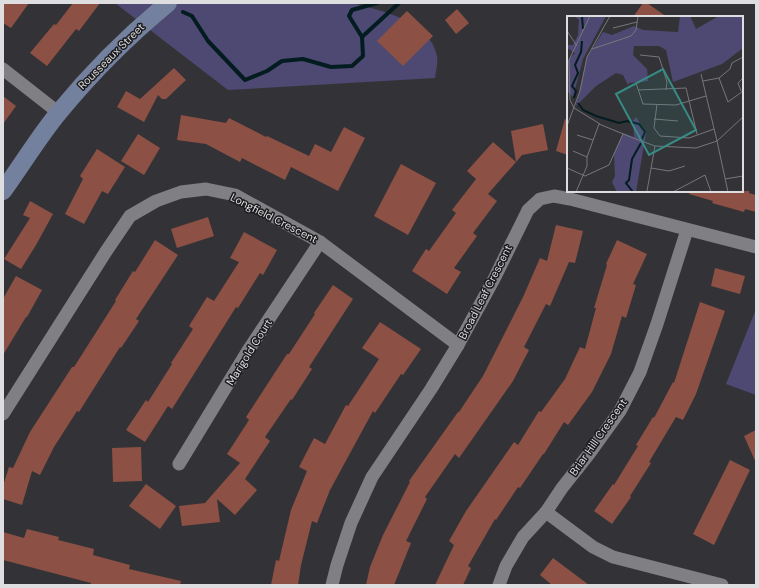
<svg xmlns="http://www.w3.org/2000/svg" width="759" height="588" font-family="'DM Sans',sans-serif">
  <rect width="100%" height="100%" fill="#333337"/>
  <g fill="#4e4972">
    <path d="M115 3H352C381 11 430 20 437 56 438 63 436 71 435 78L228 90Z"/>
    <path d="M756 309V395L726 384Z"/>
  </g>
  <g fill="none" stroke-linecap="round" stroke-linejoin="round">
    <g stroke="#021c20" stroke-width="4">
      <path d="M183 12 192 16 208 41 245 80 267 71 282 61 303 59 331 67 352 66 363 56 362 37 399 3"/>
      <path d="M362 37 349 16 352 10 377 3"/>
    </g>
  </g>
  <g fill="#8c5044">
    <path d="M3 3H29L11 28 3 23Z"/>
    <path d="M73 3H100L79 31 76 29 47 66 30 53 54 24 56 25Z"/>
    <path d="M643 3H647L667 17H633Z"/>
    <path d="M457 9 469 23 456 34 445 20Z"/>
    <path d="M407 11 433 36 403 66 377 41Z"/>
    <path d="M174 68 186 80 166 99H162L158 95 144 122 117 107 126 91 140 99Z"/>
    <path d="M3 96 16 106 3 124Z"/>
    <path d="M181 115 226 123 229 118 266 137 267 136 309 156 315 144 331 152 344 127 365 138 338 191 291 167 285 180 242 158 240 162 206 144 177 140Z"/>
    <path d="M565 119 568 120V155L556 151Z"/>
    <path d="M543 124 548 150 522 155 516 162 511 131Z"/>
    <path d="M138 134 160 148 144 175 121 161Z"/>
    <path d="M493 142 516 162 488 194 497 201 473 233 477 236 454 268 461 272 447 294 412 271 426 249 429 251 456 213 452 210 476 179 467 171Z"/>
    <path d="M97 149 125 167 108 194 102 191 84 224 65 214 83 179 80 176Z"/>
    <path d="M401 164 436 183 408 235 374 216Z"/>
    <path d="M690 191H749V193L756 195V212L745 209 744 212 712 203 713 201 689 194Z"/>
    <path d="M30 201 53 214 36 245 21 269 4 259 30 218 23 215Z"/>
    <path d="M208 217 214 236 177 248 171 229Z"/>
    <path d="M556 225 583 231 575 263 569 262 550 306 546 304 524 347 529 350 513 381 459 458 455 454 425 497 427 499 406 541 411 543 394 585H366L370 567 383 535 410 482 409 481 458 412H459L483 376 523 297 540 258 547 261Z"/>
    <path d="M244 232 277 250 263 275 260 273 238 308 236 307 172 409 168 406 145 442 126 430 146 400 148 402 172 364 171 363 193 329 189 326 207 297 214 301 239 262 230 258Z"/>
    <path d="M155 240 178 255 136 319 139 321 121 348 120 347 79 412 77 411 54 447 40 475 32 471 22 505 3 499V486L9 467 13 468 30 432 72 367H74L116 301 115 300 133 271 135 272Z"/>
    <path d="M617 240 647 254 633 284 636 285 626 318 622 316 611 354 592 392 568 425 564 422 544 454H543L520 488 518 487 496 520 495 519 468 566 471 568 463 585H435L454 545 449 541 466 511 514 442 518 445 539 411 541 412 565 379 580 347 585 349 596 308H594L607 265 606 264Z"/>
    <path d="M715 268 745 276 740 294 711 286Z"/>
    <path d="M16 276 42 290 27 317H26L3 355V299Z"/>
    <path d="M333 285 353 299 309 367 312 369 292 400 291 399 265 437 270 441 245 479 257 490 235 515 217 499 220 522 182 526 179 506 205 503 240 463 227 454 249 420 246 417 287 354H289L315 314 314 313Z"/>
    <path d="M700 302 725 311 696 394 683 420 676 417 649 462 651 463 630 496 631 497 612 524 594 511 613 484 614 485 638 446 636 445 653 417 654 418 673 382 674 383Z"/>
    <path d="M380 322 421 349 403 375 401 374 375 413 373 411 330 490 317 523 312 521 301 565 298 585H271L276 560 279 561 291 510 307 471 299 467 314 438 325 444 346 405 348 406 379 359 362 348Z"/>
    <path d="M756 430V463L744 436Z"/>
    <path d="M141 447 142 481 113 482 112 448Z"/>
    <path d="M730 460 750 470 714 545 693 534Z"/>
    <path d="M146 484 176 506 160 529 129 506Z"/>
    <path d="M27 529 59 537 58 540 94 549 93 555 130 565 129 569 181 581 180 585H91V583L3 560V532L24 538Z"/>
    <path d="M553 558 589 585H552L540 575Z"/>
  </g>
  <g fill="none" stroke-linecap="round" stroke-linejoin="round">
    <g stroke="#7f7f84" stroke-width="13">
      <path d="M3 69 59 113"/>
      <path d="M3 414 105 253 130 216 156 201 181 192 206 189 235 195 320 242 458 345"/>
      <path d="M179 464 249 349 320 242"/>
      <path d="M546 512 593 547 613 557 722 585"/>
      <path d="M332 585 337 565 351 523 372 477 431 389 458 345 494 279 528 210 540 199 554 196 570 199 756 247"/>
      <path d="M499 585 506 566 523 537 546 512 562 488 589 454 620 411 640 372 657 324 687 230"/>
    </g>
    <path stroke="#73809e" stroke-width="18" d="M3 191C22 165 39 136 60 111 92 72 128 36 168 3"/>
  </g>
  <g text-anchor="middle" dominant-baseline="central" stroke-width="3" stroke-linejoin="round" paint-order="stroke">
    <g font-size="11" fill="#dedee1" stroke="#1b1b1d">
      <text transform="translate(111 56) rotate(-45)">Rousseaux Street</text>
      <text transform="translate(274 218) rotate(27)">Longfield Crescent</text>
      <text transform="translate(485 292) rotate(-63)">Broad Leaf Crescent</text>
      <text transform="translate(249 352) rotate(-58)">Marigold Court</text>
      <text transform="translate(598 437) rotate(-55)">Briar Hill Crescent</text>
    </g>
  </g>
  <g transform="translate(567 16)">
    <rect width="176" height="176" fill="#333337"/>
    <path d="M7 0H39L16 43 6 81 0 75V45L8 37 0 32V29H6L11 19 12 4ZM113 0H123L129 13 152 0H176V32L155 48 106 66 99 34 92 30H67L66 39 80 53 81 65 62 67 61 69 56 59 49 57 29 70 9 90 20 41 36 16 45 19 67 10 76 14 111 16ZM69 101 79 117 69 176H50L45 166 48 160 47 138 56 117 67 121 66 105Z" fill="#4e4972"/>
    <path fill="none" stroke="#021c20" stroke-width="2" d="M15 0 16 13M7 82 9 75 5 70 11 57 8 49 14 36 15 25M11 87 16 94 29 100 52 107 60 105 72 108 78 116 75 123M66 176 59 167 62 164 65 143 74 127"/>
    <path fill="none" stroke="#77777b" stroke-width="1" d="M46 12 70 6M0 15 10 30M25 33 64 20 69 14 71 0M73 39 92 41 100 66 99 74M134 58 150 125M152 62 163 53 165 47 176 41M136 65 152 62 161 86 176 75M69 67 76 88 109 89 139 80M71 74 119 72 130 118M174 75 171 67 176 62M90 88 87 112 93 120 122 122 147 113M7 92 3 84 2 44 23 0M7 92 33 108M87 103 111 105M32 108 66 122M0 110 13 75 20 41 43 0M10 119 26 124M66 122 88 130 129 132 150 125 176 101M150 125 161 176M6 135 20 141M0 152 18 160 42 149 56 118M84 152 102 155 118 150M158 163 176 160M80 175 88 130M9 176 20 150V141L32 108M106 176 138 159 144 176"/>
    <path fill="#388b85" fill-opacity="0.15" stroke="#388b85" stroke-width="2" d="M96 53 129 114 82 139 49 78Z"/>
    <rect width="176" height="176" fill="none" stroke="#dedee1" stroke-width="2"/>
  </g>
  <rect width="759" height="588" fill="none" stroke="#dedee1" stroke-width="8"/>
</svg>
